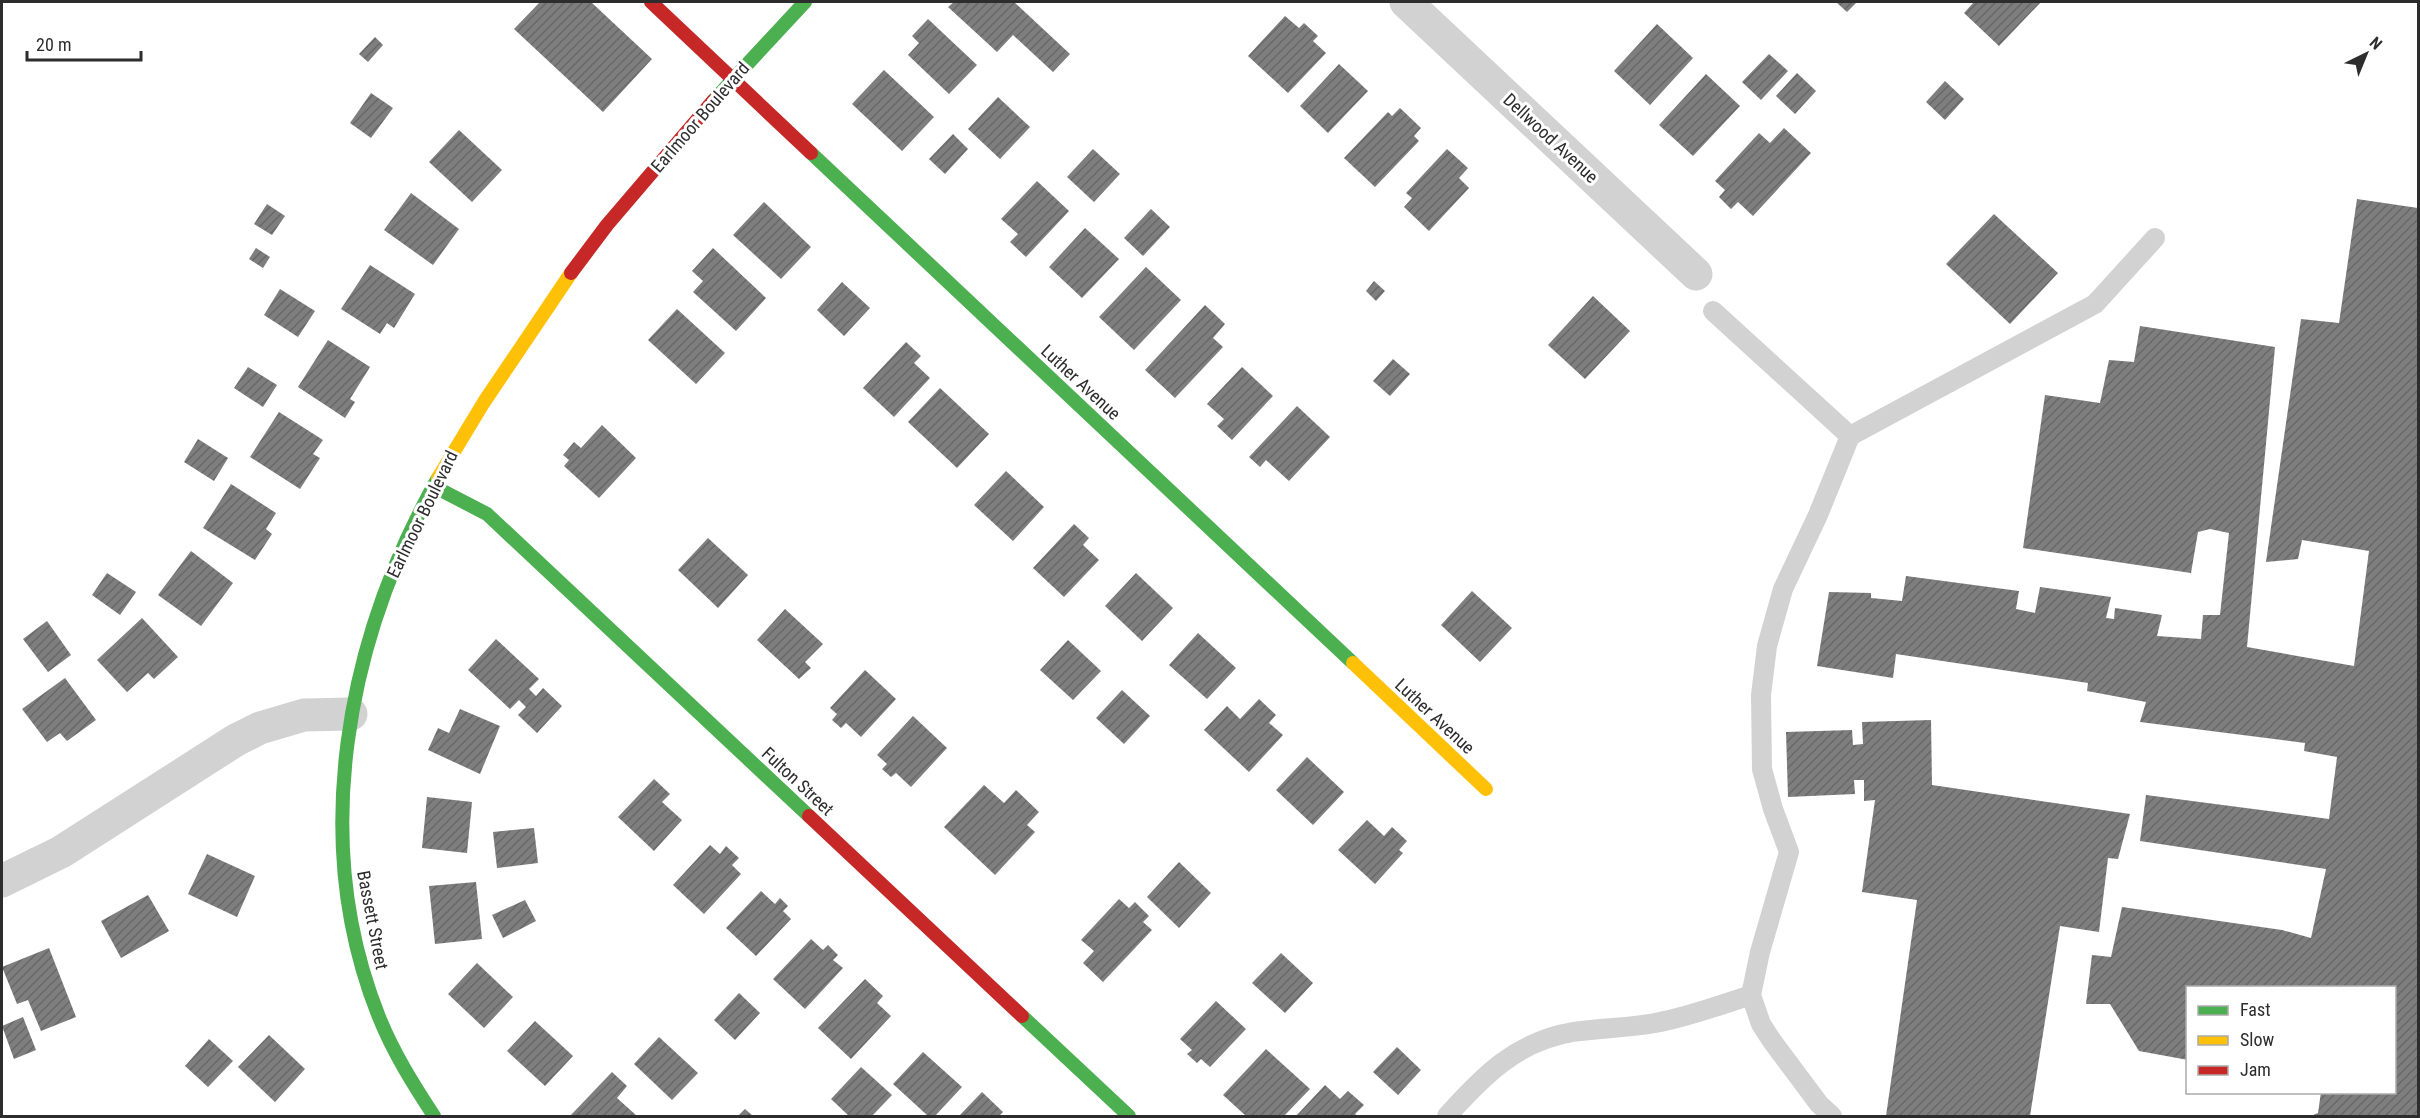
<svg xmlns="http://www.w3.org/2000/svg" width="2420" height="1118" font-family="'Roboto Condensed',sans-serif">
  <defs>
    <pattern id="building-hatch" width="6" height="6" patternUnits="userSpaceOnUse" patternTransform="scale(1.5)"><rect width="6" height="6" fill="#7e7e7e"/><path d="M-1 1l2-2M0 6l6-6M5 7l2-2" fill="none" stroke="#686868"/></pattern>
  </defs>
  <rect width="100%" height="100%" fill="#fff"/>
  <g fill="url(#building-hatch)">
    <path d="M540 2H591L652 59 603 112 514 29Z"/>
    <path d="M954 2H1014L1070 54 1053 72 1013 35 997 52 948 7Z"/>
    <path d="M1836 2H1857L1847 12Z"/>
    <path d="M1974 2H2041L1999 46 1964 13Z"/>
    <path d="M1285 16 1299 28 1304 23 1318 36 1313 41 1326 53 1288 93 1248 56Z"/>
    <path d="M928 19 977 65 949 94 908 55 919 43 912 36Z"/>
    <path d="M1657 24 1693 58 1650 105 1614 71Z"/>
    <path d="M375 37 383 45 368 62 359 54Z"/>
    <path d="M1769 54 1788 71 1761 100 1742 82Z"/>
    <path d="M1339 64 1368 91 1328 133 1300 106Z"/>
    <path d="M884 70 934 117 902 151 852 104Z"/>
    <path d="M1797 73 1816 91 1795 114 1776 96Z"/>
    <path d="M1706 74 1740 106 1693 156 1659 125Z"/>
    <path d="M1945 81 1964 99 1945 120 1926 102Z"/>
    <path d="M371 93 393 108 371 138 350 123Z"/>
    <path d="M998 97 1030 127 1000 159 968 129Z"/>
    <path d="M1400 108 1421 128 1414 136 1419 141 1375 187 1344 158 1388 112 1392 116Z"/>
    <path d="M1784 128 1811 153 1753 216 1738 202 1731 209 1719 197 1725 190 1715 181 1759 133 1770 143Z"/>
    <path d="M459 130 502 170 472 202 429 162Z"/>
    <path d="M953 134 968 149 945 174 929 159Z"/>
    <path d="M1093 149 1120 174 1094 202 1067 177Z"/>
    <path d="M1447 149 1468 168 1459 178 1469 188 1429 231 1404 207 1412 198 1406 193Z"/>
    <path d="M1037 181 1069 211 1026 257 1010 242 1018 234 1001 219Z"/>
    <path d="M411 193 459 229 433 265 384 230Z"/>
    <path d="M2357 199 2418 208V1116H2311L2318 1113 2321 1092H2394V988H2188V1060L2139 1051 2110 1004H2086L2092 955 2111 957 2122 907 2282 930 2311 938 2326 869 2140 841 2146 795 2329 819 2337 757 2304 751 2305 743 2140 722 2146 702 2087 691 2088 683 1896 654 1893 678 1817 666 1829 592 1871 593V598L1902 601 1906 576 2019 591 2016 609 2035 613 2040 587 2111 597 2106 618 2114 619 2115 608 2162 615 2157 636 2201 639 2203 615H2220L2229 533 2210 529 2198 532 2191 573 2023 548 2045 395 2100 403 2109 360 2134 362 2140 326 2275 347 2247 647 2354 666 2369 551 2302 540 2298 559 2266 562 2301 319 2339 323Z"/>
    <path d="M764 202 811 247 781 279 733 235Z"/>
    <path d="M267 204 285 216 272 235 254 224Z"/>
    <path d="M1151 209 1170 227 1143 256 1124 238Z"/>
    <path d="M1994 214 2058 273 2010 324 1946 264Z"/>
    <path d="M1085 228 1119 259 1082 298 1049 267Z"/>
    <path d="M256 248 270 257 263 268 249 259Z"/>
    <path d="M713 248 766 298 736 331 693 292 703 281 692 271Z"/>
    <path d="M370 265 415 294 394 328 387 323 380 334 341 309Z"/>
    <path d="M1146 267 1181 300 1134 350 1099 317Z"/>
    <path d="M1374 281 1385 291 1376 301 1366 291Z"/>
    <path d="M842 282 870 308 844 336 817 310Z"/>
    <path d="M280 289 315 311 298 337 264 315Z"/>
    <path d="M1593 296 1630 331 1585 379 1548 345Z"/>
    <path d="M1205 305 1225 324 1213 338 1223 347 1175 398 1145 370Z"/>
    <path d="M677 309 725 353 696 384 648 340Z"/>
    <path d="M328 340 370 367 350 399 355 402 345 418 298 387Z"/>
    <path d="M906 342 921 356 914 363 930 378 894 417 863 388Z"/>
    <path d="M1393 359 1410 374 1390 396 1373 381Z"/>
    <path d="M248 367 277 385 263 407 234 388Z"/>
    <path d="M1242 367 1273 396 1232 440 1217 426 1224 419 1207 404Z"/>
    <path d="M940 388 989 434 957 468 908 422Z"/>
    <path d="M1297 406 1330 437 1289 481 1266 460 1260 467 1249 457Z"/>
    <path d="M279 412 323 440 313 454 320 458 300 489 250 457Z"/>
    <path d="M602 425 636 458 599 498 564 466 569 460 563 455 574 442 581 448Z"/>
    <path d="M198 439 228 458 214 481 184 462Z"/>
    <path d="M1006 471 1044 507 1013 541 974 505Z"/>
    <path d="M231 484 276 513 266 529 272 534 255 560 203 528Z"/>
    <path d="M1074 524 1089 538 1083 545 1099 560 1064 597 1033 568Z"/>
    <path d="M708 538 748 575 718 608 678 570Z"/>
    <path d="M191 551 233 583 201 626 158 595Z"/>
    <path d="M107 573 136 592 120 615 92 595Z"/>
    <path d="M1136 573 1173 608 1142 641 1105 606Z"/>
    <path d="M1472 591 1512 628 1480 662 1441 625Z"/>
    <path d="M785 609 823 644 805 662 811 668 799 679 757 640Z"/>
    <path d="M142 618 178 657 154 679 148 673 127 692 97 660Z"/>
    <path d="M47 621 71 655 48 672 23 639Z"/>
    <path d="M1198 633 1236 668 1207 699 1169 665Z"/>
    <path d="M496 639 539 679 529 689 536 696 543 688 562 706 537 733 518 715 526 707 519 700 510 709 468 670Z"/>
    <path d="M1068 640 1101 671 1073 700 1040 670Z"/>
    <path d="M865 670 896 699 861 737 846 723 841 728 832 720 837 714 830 708Z"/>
    <path d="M65 678 96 720 67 741 60 733 47 742 22 709Z"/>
    <path d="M1122 690 1150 716 1124 744 1096 718Z"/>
    <path d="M1259 699 1276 715 1269 723 1283 735 1249 772 1204 730 1227 706 1240 719Z"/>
    <path d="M460 709 500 726 480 774 428 750 438 728 449 733Z"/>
    <path d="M913 716 947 748 911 787 896 773 891 777 882 769 887 764 877 755Z"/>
    <path d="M1931 720 1932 785 2130 814 2118 859 2108 858 2099 932 2060 926 2030 1116H1886L1917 900 1862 892 1875 800 1864 801V780H1854L1855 794 1788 797 1786 732 1852 730 1853 745 1863 744 1862 722Z"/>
    <path d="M1307 757 1344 792 1313 825 1276 790Z"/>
    <path d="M654 779 670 794 662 802 682 820 654 851 618 817Z"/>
    <path d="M984 785 1004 803 1016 790 1039 812 1027 825 1035 832 995 875 944 827Z"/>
    <path d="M427 797 472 802 467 853 422 848Z"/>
    <path d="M1367 820 1384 836 1392 827 1407 841 1399 850 1403 853 1375 884 1338 850Z"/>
    <path d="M534 828 538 863 497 868 493 832Z"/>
    <path d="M710 845 720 854 726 846 739 858 732 865 741 874 704 914 673 885Z"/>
    <path d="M207 854 255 876 237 917 188 894Z"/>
    <path d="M1179 862 1211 893 1179 928 1147 897Z"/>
    <path d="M476 882 482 939 435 944 429 886Z"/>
    <path d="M761 891 775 904 780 898 788 906 783 911 791 919 756 956 726 928Z"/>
    <path d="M148 895 169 931 121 958 101 921Z"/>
    <path d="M1119 899 1129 908 1135 902 1149 916 1143 922 1152 930 1103 982 1083 963 1094 951 1081 940Z"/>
    <path d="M525 900 536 921 503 938 492 915Z"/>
    <path d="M811 939 823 950 828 945 838 955 833 960 843 968 805 1009 773 979Z"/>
    <path d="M49 948 76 1017 41 1031 28 1000 17 1004 2 967Z"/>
    <path d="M1281 953 1313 983 1285 1013 1252 983Z"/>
    <path d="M477 963 513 997 484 1028 448 994Z"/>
    <path d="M865 979 883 996 877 1003 891 1016 851 1059 818 1028Z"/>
    <path d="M739 993 760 1013 735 1040 714 1020Z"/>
    <path d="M1216 1001 1246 1029 1210 1067 1201 1059 1197 1063 1187 1054 1192 1050 1180 1039Z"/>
    <path d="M23 1017 36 1050 14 1059 2 1026Z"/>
    <path d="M535 1021 573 1056 545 1086 507 1051Z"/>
    <path d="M269 1035 305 1069 275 1102 238 1067Z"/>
    <path d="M659 1037 698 1073 672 1100 634 1064Z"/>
    <path d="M209 1039 233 1061 208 1087 185 1066Z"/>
    <path d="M1397 1047 1421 1070 1398 1095 1373 1072Z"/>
    <path d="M1266 1049 1310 1089 1284 1116H1246L1223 1095Z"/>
    <path d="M923 1052 962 1087 935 1116H928L893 1084Z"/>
    <path d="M861 1067 892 1095 872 1116H849L831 1099Z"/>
    <path d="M612 1072 627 1086 617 1098 637 1116H570Z"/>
    <path d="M1325 1085 1340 1099 1348 1091 1364 1105 1355 1114 1358 1116H1296Z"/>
    <path d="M982 1092 1003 1112 999 1116H959Z"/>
    <path d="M745 1109 753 1116H738Z"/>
  </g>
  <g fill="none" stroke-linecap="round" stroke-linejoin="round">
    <g stroke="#d2d2d2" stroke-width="20">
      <path d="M1713 311 1850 436 1818 515 1783 589 1767 646 1761 695 1762 769 1773 809 1789 852 1760 952 1751 995 1761 1024 1772 1041 1819 1104 1832 1116"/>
      <path d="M1850 436 2095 304 2155 238"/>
      <path d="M1447 1116C1483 1076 1517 1041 1573 1032 1600 1028 1628 1028 1655 1023 1688 1017 1720 1005 1751 995"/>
    </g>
    <g stroke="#d2d2d2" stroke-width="33">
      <path d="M1406 2 1696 274"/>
      <path d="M2 881 61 852 236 740 260 728 304 715 351 714"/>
    </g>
    <g stroke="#4caf50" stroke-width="14">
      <path d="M713 101 805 2"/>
      <path d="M811 153 1353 663"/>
      <path d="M433 486 487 514 809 816"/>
      <path d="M1022 1016 1129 1116"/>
      <path d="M434 1116C413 1084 393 1052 379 1017 308 840 347 639 438 478"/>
    </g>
    <g stroke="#ffc107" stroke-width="14">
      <path d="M438 478 484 402 571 273"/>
      <path d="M1353 663 1486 789"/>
    </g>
    <g stroke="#c62828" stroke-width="14">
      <path d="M651 2 811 153"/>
      <path d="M571 273 607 225 713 101"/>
      <path d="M809 816 1022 1016"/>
    </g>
  </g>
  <g text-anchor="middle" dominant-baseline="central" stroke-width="6" stroke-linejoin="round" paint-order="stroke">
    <g font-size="18" fill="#2d2d2d" stroke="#fff">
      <text transform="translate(700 117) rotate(-49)">Earlmoor Boulevard</text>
      <text transform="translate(1551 138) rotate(43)">Dellwood Avenue</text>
      <text transform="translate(1081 382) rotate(43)">Luther Avenue</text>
      <text transform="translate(422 514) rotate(-64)">Earlmoor Boulevard</text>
      <text transform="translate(1435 716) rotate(43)">Luther Avenue</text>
      <text transform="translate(798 781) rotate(43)">Fulton Street</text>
      <text transform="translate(373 920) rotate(79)">Bassett Street</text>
    </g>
  </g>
  <rect width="2420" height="1118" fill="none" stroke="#2d2d2d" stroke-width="6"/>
  <rect x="2186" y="986" width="210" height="108" fill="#ffffff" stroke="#ababab" stroke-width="1.5"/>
  <rect x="2198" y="1006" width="30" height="9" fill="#4caf50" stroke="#ababab" stroke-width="1.5"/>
  <text x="2240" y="1016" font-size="18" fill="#2d2d2d">Fast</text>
  <rect x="2198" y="1036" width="30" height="9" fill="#ffc107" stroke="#ababab" stroke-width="1.5"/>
  <text x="2240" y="1046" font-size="18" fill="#2d2d2d">Slow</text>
  <rect x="2198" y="1066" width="30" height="9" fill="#c62828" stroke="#ababab" stroke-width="1.5"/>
  <text x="2240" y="1076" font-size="18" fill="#2d2d2d">Jam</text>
  <g transform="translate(2366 54) rotate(43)" stroke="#ffffff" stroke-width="4.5" paint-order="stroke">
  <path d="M0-4.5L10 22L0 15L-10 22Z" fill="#2d2d2d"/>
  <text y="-9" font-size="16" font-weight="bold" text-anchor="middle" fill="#2d2d2d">N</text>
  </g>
  <path d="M27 51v9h114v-9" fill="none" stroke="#2d2d2d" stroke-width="3"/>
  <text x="36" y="51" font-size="18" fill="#2d2d2d" stroke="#ffffff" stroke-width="4.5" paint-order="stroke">20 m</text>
</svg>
